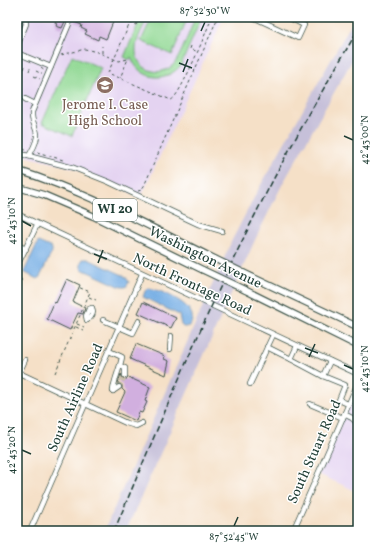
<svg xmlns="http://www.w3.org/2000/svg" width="375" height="548" font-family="Vollkorn,serif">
  <rect width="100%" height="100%" fill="#fff"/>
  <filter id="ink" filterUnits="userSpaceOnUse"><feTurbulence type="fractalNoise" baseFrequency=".025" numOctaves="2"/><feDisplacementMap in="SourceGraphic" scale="8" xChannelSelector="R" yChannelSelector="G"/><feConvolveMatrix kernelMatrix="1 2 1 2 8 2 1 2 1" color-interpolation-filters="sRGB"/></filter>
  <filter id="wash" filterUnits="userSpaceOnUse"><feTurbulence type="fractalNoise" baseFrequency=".012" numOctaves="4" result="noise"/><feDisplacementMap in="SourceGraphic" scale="16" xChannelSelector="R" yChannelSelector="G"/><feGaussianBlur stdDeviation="0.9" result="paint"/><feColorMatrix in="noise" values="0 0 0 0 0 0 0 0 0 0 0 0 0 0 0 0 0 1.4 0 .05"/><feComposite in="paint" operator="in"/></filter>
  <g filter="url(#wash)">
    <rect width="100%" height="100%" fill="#f5e0c7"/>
    <g fill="#e4d3f1">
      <path d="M17 17H224L141 197 74 168 17 154Z"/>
      <path d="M358 383V492L318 474Z"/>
    </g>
    <path fill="#c6c0d9" d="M355 17H358V50L282 185 255 240 126 531H104L232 240 258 190Z"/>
    <g fill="#90d893" stroke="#588a64">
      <path d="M141 17H148C144 26 136 39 136 49 135 69 159 79 173 65 180 58 191 28 195 17H202L181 65C166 84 139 80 131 57L129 60 124 57Z"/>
      <path d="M152 17H188L172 55 141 41Z"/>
      <path d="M72 55 101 68 72 136 42 123Z"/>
    </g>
    <g fill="#74ade4" stroke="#4a758c">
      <path d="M38 242 52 248V252L40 277 37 279 24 272Z"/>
      <path d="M83 259H88L125 276 129 282 126 287H121L84 270 81 268V262Z"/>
      <path d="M149 288C161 290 196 305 192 320 191 325 189 327 183 327L181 325 179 315 143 297 145 291Z"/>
    </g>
    <g id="blocks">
      <g fill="#d1afdf">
        <path d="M57 17H67L62 28 56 26 57 24 55 23Z"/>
        <path d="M76 17H115L107 37 106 39 99 36 98 40 85 34 87 31 81 28 82 25 74 22Z"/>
        <path d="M67 279 80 285 73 302 85 308 83 314 78 313 70 330 47 319 53 305 55 302 56 303Z"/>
        <path d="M143 302 176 318 171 328 138 313Z"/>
        <path d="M136 344 165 356 164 359 169 361 166 375 130 359Z"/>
        <path d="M121 374 123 379H127L128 377 150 387 145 401 147 402 142 413 139 412 136 421 116 412 125 392 122 389V385L118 383Z"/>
      </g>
    </g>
  </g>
  <g filter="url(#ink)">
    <use href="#blocks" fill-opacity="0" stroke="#3f554a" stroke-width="1"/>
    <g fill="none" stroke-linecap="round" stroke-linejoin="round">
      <path stroke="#cabfaa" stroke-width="4.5" stroke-dasharray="4.5 2" stroke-linecap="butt" d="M119 387 125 376"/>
      <defs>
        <g id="minor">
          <path d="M253 17 298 38 304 25 288 17"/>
          <path d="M17 46 26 24 25 17"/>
          <path d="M17 53 51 67"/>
          <path d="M25 99 35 104"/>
          <path d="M17 153 74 168 109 182 198 224 222 231"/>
          <path d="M29 156C32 150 38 141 37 134 36 126 31 122 32 112L72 17"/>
          <path d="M17 214 358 374"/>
          <path d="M17 245 26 249"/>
          <path d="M17 266 37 225"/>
          <path d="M17 285 19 281"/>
          <path d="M87 320 86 316 89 309 92 308"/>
          <path d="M87 320C92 317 94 313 92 308"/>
          <path d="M103 320 133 333 139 321"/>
          <path d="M267 347 291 359 297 346"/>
          <path d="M170 349 171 336"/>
          <path d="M109 351 122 357C120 369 114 379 113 391"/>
          <path d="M291 359 323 376"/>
          <path d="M330 361 323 376 345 385 339 400 348 404"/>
          <path d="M120 366 125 368V376"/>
          <path d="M17 372 126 423 136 426 142 423"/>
          <path d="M19 373 25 360"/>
          <path d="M250 384 273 335"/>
          <path d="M113 391 119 387"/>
          <path d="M310 404 343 418"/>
          <path d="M344 414 352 418 358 424"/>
          <path d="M30 531 142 274"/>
          <path d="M293 531 358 383"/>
        </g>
        <g id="major">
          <path d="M17 170C84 191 147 225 209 256"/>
          <path d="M17 187 44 195 93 216 203 270"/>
          <path d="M252 277 358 327"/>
          <path d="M245 290 358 346"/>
        </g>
      </defs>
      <use href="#minor" stroke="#3f554a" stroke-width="6"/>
      <use href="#major" stroke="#3f554a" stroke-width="8"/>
      <g stroke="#3f554a" stroke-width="1" stroke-dasharray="3 3" stroke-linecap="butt">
        <path d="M130 22 128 21 130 17"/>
        <path d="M137 23 136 25 130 23 108 73 171 100C180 97 207 30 212 17"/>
        <path d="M191 46 190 49 196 51"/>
        <path d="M102 53V46"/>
        <path d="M61 55 85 49 97 52 119 61 128 59 120 78"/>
        <path d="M20 67 21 62"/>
        <path d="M41 68 45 71"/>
        <path d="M24 69 26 64"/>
        <path d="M29 71 31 66"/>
        <path d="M36 71 42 74"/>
        <path d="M34 76 40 79"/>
        <path d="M17 148 26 150"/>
        <path d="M37 152 63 160"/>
        <path d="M138 191 141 190 144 186 218 17"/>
        <path d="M89 297 96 300"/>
        <path d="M77 324 84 327"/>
        <path d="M76 327 83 330"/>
        <path d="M55 373 90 292 78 287"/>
      </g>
      <use href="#minor" stroke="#fff" stroke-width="4.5"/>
      <use href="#major" stroke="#fff" stroke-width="5.5"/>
      <path stroke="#1f3d34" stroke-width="1.5" stroke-dasharray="6 3" stroke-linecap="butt" d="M114 531C160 423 205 314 258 209 289 148 323 89 358 30"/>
      <defs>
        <g id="major-bridge">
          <path d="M209 256 252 277"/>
          <path d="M203 270 245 290"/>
        </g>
      </defs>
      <use href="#major-bridge" stroke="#3f554a" stroke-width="8" stroke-linecap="butt"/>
      <use href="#major-bridge" stroke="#fff" stroke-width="5.5"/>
    </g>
  </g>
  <path fill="none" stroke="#1f3d34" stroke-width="1.5" d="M201 31 205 22M179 63 192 68M183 72 188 59M344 136 353 140M22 221 31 226M94 254 107 259M98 263 103 250M305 348 318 353M309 357 315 344M344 365 353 369M22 450 31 454M234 526 238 517"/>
  <defs>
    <symbol id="school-disc" viewBox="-11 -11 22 22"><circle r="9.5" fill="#8d6e63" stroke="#fff"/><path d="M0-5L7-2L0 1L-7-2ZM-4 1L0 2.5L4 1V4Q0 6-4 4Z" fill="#fff"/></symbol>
  </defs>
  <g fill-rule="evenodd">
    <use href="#school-disc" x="95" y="75" width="20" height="20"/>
  </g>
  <g text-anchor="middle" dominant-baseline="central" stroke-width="3" stroke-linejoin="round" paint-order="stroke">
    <rect fill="#fff" stroke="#627771" stroke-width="1" x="93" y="199" width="44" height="22" rx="3"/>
    <g font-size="13" font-weight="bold" fill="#1f3d34">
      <text x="115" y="210">WI 20</text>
    </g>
    <g font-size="14" fill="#785e54" stroke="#fff">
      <text x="105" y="105">Jerome I. Case<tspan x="105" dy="16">High School</tspan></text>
    </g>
    <g font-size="14" fill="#1f3d34" stroke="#fff">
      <text transform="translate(205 258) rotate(26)">Washington Avenue</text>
      <text transform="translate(192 285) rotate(25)">North Frontage Road</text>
      <text transform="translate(76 398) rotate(-66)">South Airline Road</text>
      <text transform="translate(315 452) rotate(-66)">South Stuart Road</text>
    </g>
  </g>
  <rect width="375" height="548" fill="none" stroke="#fff" stroke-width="44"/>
  <rect x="22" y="22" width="331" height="504" fill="none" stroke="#1f3d34" stroke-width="1.5"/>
  <g font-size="10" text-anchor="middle" fill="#1f3d34">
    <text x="205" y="14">87°52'30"W</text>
    <text transform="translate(364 140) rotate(-90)" y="4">42°43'00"N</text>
    <text transform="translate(11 221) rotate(-90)" y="4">42°43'10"N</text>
    <text transform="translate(364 369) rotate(-90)" y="4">42°43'10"N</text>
    <text transform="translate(11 450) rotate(-90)" y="4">42°43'20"N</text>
    <text x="234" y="540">87°52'45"W</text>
  </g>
</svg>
